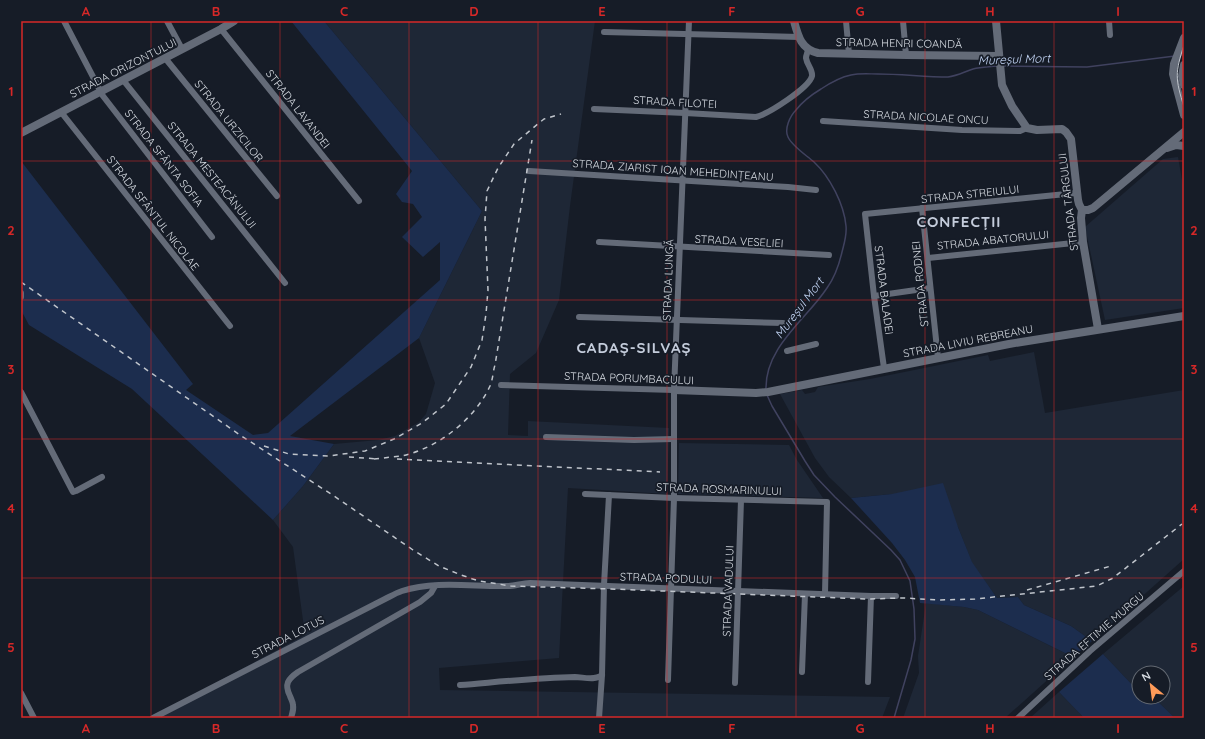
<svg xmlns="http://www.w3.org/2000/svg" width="1205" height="739" font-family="Quicksand,sans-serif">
  <rect width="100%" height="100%" fill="#161c27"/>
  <g fill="#1e2736">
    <path d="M324 21H595L570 206 559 300 536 353 510 374 508 435 528 436V421L669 428 667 494 568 488 559 658 439 668 440 690 890 697 882 718H150L305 635 293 547 273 520 303 486 334 444 378 440 395 436 419 422 426 414 435 383 419 338 482 211Z"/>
    <path d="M1178 157 1184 191V308L1105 320 1085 227 1163 159Z"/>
    <path d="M1034 352 1045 413 1184 390V559L1092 641 1071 626 1024 605 1018 597 997 598 972 563 958 527 892 494 851 498 829 477 815 458 780 394 802 390 805 394 815 392 818 387 870 379 988 355 990 361Z"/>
    <path d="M679 443 789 445 797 460 823 498 678 494Z"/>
    <path d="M1184 586V718H1175L1153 697H1163V673H1139V692L1103 654Z"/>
    <path d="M926 603 964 607 978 610 1073 657 1005 718H903L919 673 918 656Z"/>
    <path d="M1059 692 1084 718H1030Z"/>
  </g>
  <g fill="#1c2d4e">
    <path d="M291 21H324L482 211 419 338 290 436 334 444 303 486 273 520 132 389 29 325 21 310V161L193 384 186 390 253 435 268 433 440 280V242L423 257 402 237 422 217 413 204 402 202 396 194 412 171Z"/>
    <path d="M943 483 958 527 972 562 997 598 1018 597 1024 605 1071 626 1092 641 1073 657 978 610 964 607 920 603 915 577 905 560 892 543 851 498 892 494Z"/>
    <path d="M1103 654 1139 692V697H1153L1175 718H1084L1059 692Z"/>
  </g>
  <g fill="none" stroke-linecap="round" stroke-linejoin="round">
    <g stroke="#40425f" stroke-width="1.5">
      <path d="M1003 66 1087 67 1175 56"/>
      <path d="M766 389C765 347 806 320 827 288 835 277 839 265 842 252 844 244 847 235 846 226 844 204 830 177 814 162 806 155 792 146 788 137 784 129 790 116 796 110 803 101 811 95 821 89 830 83 841 77 851 75 860 73 869 74 878 74 901 74 925 77 948 77 957 76 964 72 973 69 981 67 989 67 997 66"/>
      <path d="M767 395 772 406 805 461 814 475 835 497 891 550 900 560 910 581 914 609 915 639 911 660 894 718"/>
    </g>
    <g stroke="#646b78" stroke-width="6">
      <path d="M64 21 103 96 212 237"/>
      <path d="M167 21 182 49"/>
      <path d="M846 21 849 54"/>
      <path d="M903 21 906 55"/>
      <path d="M1109 21 1110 35"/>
      <path d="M221 29 359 201"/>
      <path d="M604 32 799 37"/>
      <path d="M165 58 277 196"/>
      <path d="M123 80 285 283"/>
      <path d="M594 109 685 113 756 117C768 114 809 88 812 76 813 70 807 65 806 58 806 55 808 52 808 49"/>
      <path d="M61 112 230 326"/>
      <path d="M823 121 962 130 1020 131 1027 128"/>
      <path d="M529 171 788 187 816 190"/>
      <path d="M922 208 938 358"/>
      <path d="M599 242 829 255"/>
      <path d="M928 258 1083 242"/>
      <path d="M21 293V297"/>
      <path d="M874 296 930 288"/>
      <path d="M579 317 783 323"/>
      <path d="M787 351 816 344"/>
      <path d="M884 368 874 296 865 214 1076 193"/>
      <path d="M501 385 674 390"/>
      <path d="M21 392 72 490 73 492 76 491 102 477"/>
      <path d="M546 437 634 440 673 439"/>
      <path d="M585 494 674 498 827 502 825 594"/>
      <path d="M802 672 805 594"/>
      <path d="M668 680 674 498V390L689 21"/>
      <path d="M868 682 871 596"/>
      <path d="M735 683 741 500"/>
      <path d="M460 685C498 682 536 678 575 677 583 677 595 681 602 675"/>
      <path d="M21 693 34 718"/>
      <path d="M153 718 385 599C391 596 396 593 402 591 436 580 474 587 508 586 516 586 522 583 530 583L871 596H896"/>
      <path d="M291 718C292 714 294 710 293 705 293 702 291 699 290 696 284 684 288 679 298 672L420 602 431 593 435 586"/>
      <path d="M599 718 602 675 604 585 609 495"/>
      <path d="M1018 718 1090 651 1184 571"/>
    </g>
    <g stroke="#646b78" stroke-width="8">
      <path d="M794 21C798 36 801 49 818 53L906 55 999 56"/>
      <path d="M996 21 1002 85 1012 106 1027 128 1037 130 1062 129 1066 132 1071 139 1078 200 1079 204 1082 210 1081 218 1083 242 1098 329"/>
      <path d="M1184 38 1174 64 1173 74 1184 115"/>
      <path d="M1184 65 1182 76 1184 85"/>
      <path d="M21 133 221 29 234 21"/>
      <path d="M1167 148 1176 145 1184 146"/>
      <path d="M1082 210H1088L1093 208 1184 132"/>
      <path d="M674 390 756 393 768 392 1009 344 1184 316"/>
    </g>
    <path stroke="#c0c5cc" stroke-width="1" d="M1184 45C1175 73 1175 78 1184 107"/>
    <g stroke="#c0c5cc" stroke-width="1.5" stroke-dasharray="5 5" stroke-linecap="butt">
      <path d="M21 282 240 435 334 496 413 550 439 566 461 575 479 581 511 586 611 589 867 599 904 598 939 600 975 599 1097 586 1113 578 1182 524"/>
      <path d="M264 446 289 454 329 456 365 451 394 439 422 423 446 404 471 367 482 340 486 314 488 290 485 219 487 191 498 168 514 144 533 128 544 119 561 114"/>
      <path d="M349 457 379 459"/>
      <path d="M374 459C383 458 392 457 401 456 437 449 475 419 490 386 493 379 493 371 495 365L532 140"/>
      <path d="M397 459 660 472"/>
      <path d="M1027 590 1111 566"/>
    </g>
  </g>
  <path fill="none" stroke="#d62828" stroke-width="1" stroke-opacity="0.55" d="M151 21V718M280 21V718M409 21V718M538 21V718M667 21V718M796 21V718M925 21V718M1054 21V718M21 161H1184M21 300H1184M21 439H1184M21 578H1184"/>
  <g text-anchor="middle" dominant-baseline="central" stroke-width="3.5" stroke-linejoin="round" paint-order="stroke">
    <g font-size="11" fill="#d7dce3" stroke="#161c27">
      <text transform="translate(899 43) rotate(1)">STRADA HENRI COANDĂ</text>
      <text transform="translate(123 68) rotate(-27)">STRADA ORIZONTULUI</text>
      <text transform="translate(675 102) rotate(3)">STRADA FILOTEI</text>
      <text transform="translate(298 109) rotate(52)">STRADA LAVANDEI</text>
      <text transform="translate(926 117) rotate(3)">STRADA NICOLAE ONCU</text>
      <text transform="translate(229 121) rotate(51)">STRADA URZICILOR</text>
      <text transform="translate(164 158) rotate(52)">STRADA SFÂNTA SOFIA</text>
      <text transform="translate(673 170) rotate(4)">STRADA ZIARIST IOAN MEHEDINȚEANU</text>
      <text transform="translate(212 175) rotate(51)">STRADA MESTEACĂNULUI</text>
      <text transform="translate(970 194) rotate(-6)">STRADA STREIULUI</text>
      <text transform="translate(1068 202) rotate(-97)">STRADA TÂRGULUI</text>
      <text transform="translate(153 213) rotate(52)">STRADA SFÂNTUL NICOLAE</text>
      <text transform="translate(993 240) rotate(-6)">STRADA ABATORULUI</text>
      <text transform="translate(739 241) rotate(3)">STRADA VESELIEI</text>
      <text transform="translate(668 280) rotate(-88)">STRADA LUNGĂ</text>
      <text transform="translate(920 284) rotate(-96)">STRADA RODNEI</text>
      <text transform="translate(884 290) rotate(83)">STRADA BALADEI</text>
      <text transform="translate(968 341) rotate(-11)">STRADA LIVIU REBREANU</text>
      <text transform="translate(629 378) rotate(2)">STRADA PORUMBACULUI</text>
      <text transform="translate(719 489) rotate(2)">STRADA ROSMARINULUI</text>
      <text transform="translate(666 578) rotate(2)">STRADA PODULUI</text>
      <text transform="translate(728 591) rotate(-88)">STRADA VADULUI</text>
      <text transform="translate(1094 636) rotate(-41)">STRADA EFTIMIE MURGU</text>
      <text transform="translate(288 637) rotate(-27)">STRADA LOTUS</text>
    </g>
    <g font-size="12" font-style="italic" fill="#c4d6f6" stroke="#161c27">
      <text transform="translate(1014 59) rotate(-2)">Mureșul Mort</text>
      <text transform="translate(799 308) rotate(-53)">Mureșul Mort</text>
    </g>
    <g font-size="15" font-weight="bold" letter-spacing="1" fill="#c4ccdb" stroke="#161c27">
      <text x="959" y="221">CONFECȚII</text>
      <text x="634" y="347">CADAȘ-SILVAȘ</text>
    </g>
  </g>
  <rect width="1205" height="739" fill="none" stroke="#161c27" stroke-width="44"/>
  <g transform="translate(1151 685) rotate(331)"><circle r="19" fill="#161c27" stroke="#636972"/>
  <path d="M0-3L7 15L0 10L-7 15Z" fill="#ff9b59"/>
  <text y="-6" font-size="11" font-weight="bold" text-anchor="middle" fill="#d7dce3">N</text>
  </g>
  <rect x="22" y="22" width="1161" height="695" fill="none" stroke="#d62828" stroke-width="1.5"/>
  <g font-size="13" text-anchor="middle" font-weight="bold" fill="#d62828">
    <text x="86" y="16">A</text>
    <text x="216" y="16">B</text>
    <text x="344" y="16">C</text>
    <text x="474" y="16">D</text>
    <text x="602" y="16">E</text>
    <text x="732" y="16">F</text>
    <text x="860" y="16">G</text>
    <text x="990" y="16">H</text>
    <text x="1118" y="16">I</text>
    <text x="11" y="96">1</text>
    <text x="1194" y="96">1</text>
    <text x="11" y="235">2</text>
    <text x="1194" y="235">2</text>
    <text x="11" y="374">3</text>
    <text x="1194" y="374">3</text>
    <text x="11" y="513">4</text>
    <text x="1194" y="513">4</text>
    <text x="11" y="652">5</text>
    <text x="1194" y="652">5</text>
    <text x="86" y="733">A</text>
    <text x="216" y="733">B</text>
    <text x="344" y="733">C</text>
    <text x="474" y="733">D</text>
    <text x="602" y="733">E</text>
    <text x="732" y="733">F</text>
    <text x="860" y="733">G</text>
    <text x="990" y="733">H</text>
    <text x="1118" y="733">I</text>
  </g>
</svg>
